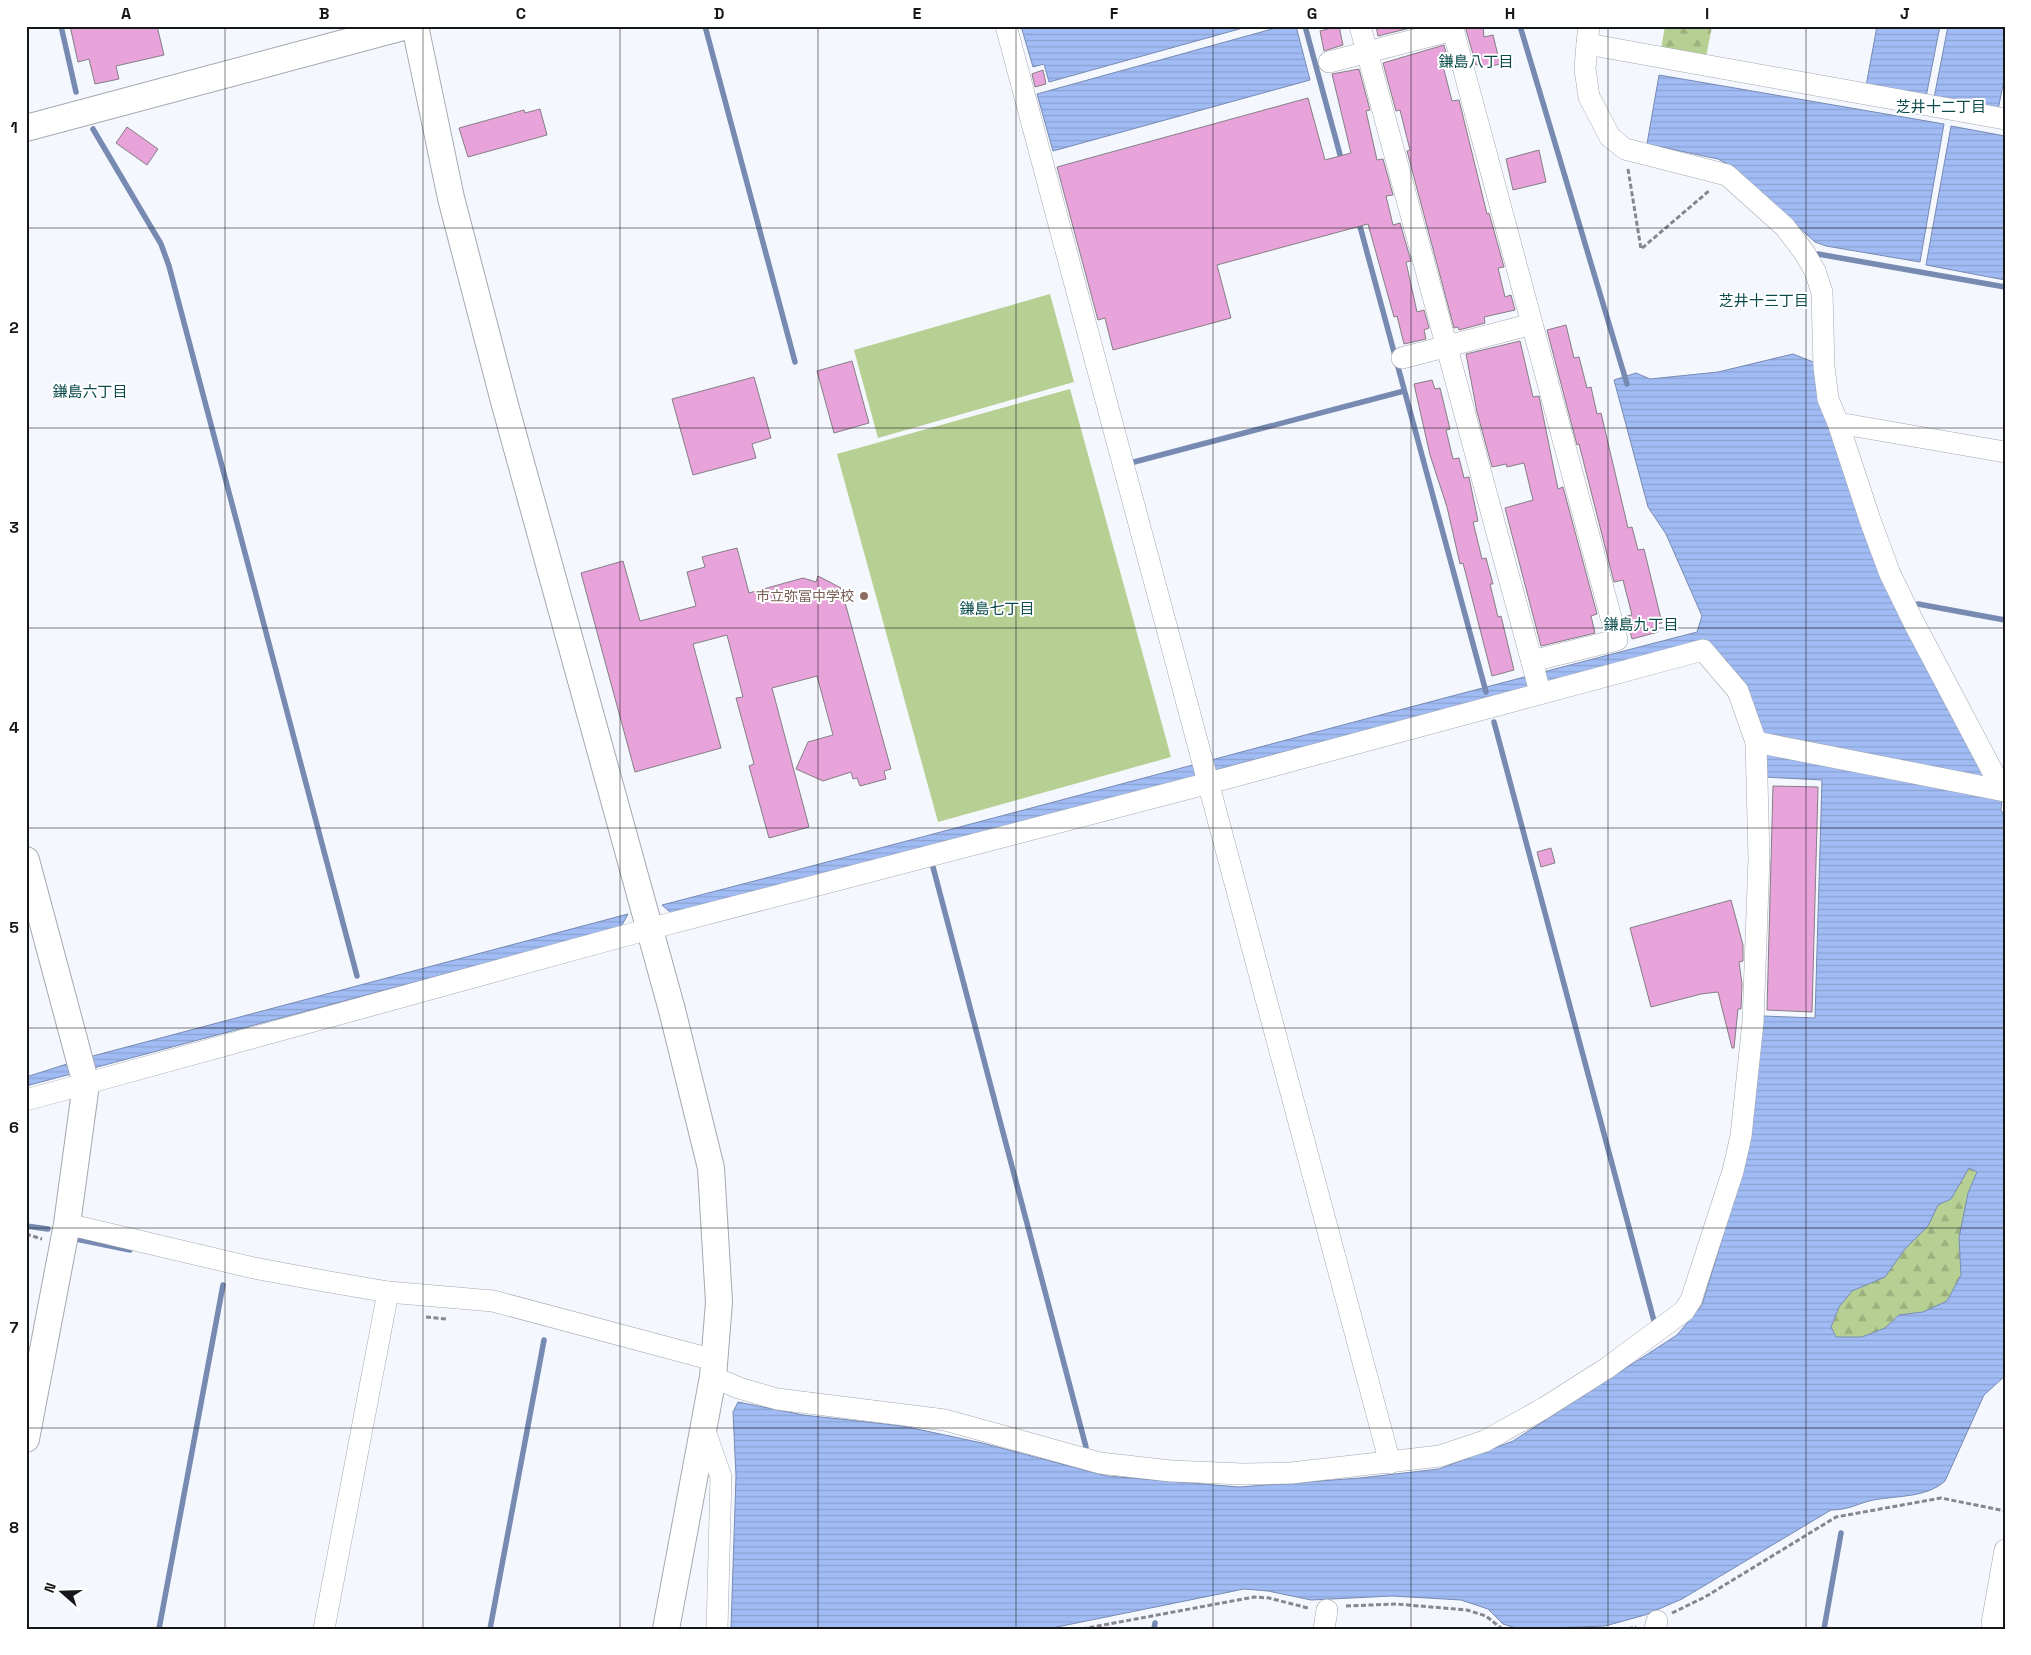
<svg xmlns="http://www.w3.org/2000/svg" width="2031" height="1655" font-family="'Space Grotesk','Noto Sans JP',sans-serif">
  <defs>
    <pattern id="forest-firs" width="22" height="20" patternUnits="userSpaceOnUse" patternTransform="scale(1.25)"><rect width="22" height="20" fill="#b6cf93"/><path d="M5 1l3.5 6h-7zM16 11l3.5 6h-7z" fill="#9cb17e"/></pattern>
    <pattern id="water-rules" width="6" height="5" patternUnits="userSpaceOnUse" patternTransform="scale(1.25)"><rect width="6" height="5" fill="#a1bcf4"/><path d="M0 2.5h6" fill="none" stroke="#8aa1d1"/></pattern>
  </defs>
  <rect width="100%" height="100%" fill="#f4f7fe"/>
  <g fill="url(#forest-firs)">
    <path d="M1665 26H1712L1706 57 1661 49Z"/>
    <path d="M1969 1168 1977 1172 1968 1193 1959 1238 1961 1275 1947 1301 1923 1312 1899 1315 1885 1328 1862 1337H1836L1831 1327 1839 1307 1852 1291 1885 1277 1905 1249 1928 1226 1938 1205 1951 1199Z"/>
  </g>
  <g fill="#b6cf93">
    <path d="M1050 294 1074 382 878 438 854 350Z"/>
    <path d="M1070 389 1171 757 938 822 837 454Z"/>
  </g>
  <g fill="url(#water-rules)" stroke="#778ab2" fill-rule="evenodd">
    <path d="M1021 26H1250L1049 82 1044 64 1033 67Z"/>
    <path d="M1283 26H1296L1310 80 1053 151 1037 94Z"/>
    <path d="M1877 26H1940L1926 97 1866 86Z"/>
    <path d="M1948 26H2005V75L1998 110 1934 98Z"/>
    <path d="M1659 75 1944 124 1920 262 1826 246 1815 242 1731 166 1718 159 1647 144Z"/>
    <path d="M1951 126 2005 136V280L1926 265Z"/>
    <path d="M1793 354 1821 365V394L2002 799 2001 810 2005 818V1376L1984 1395 1945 1481C1925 1499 1894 1495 1869 1501 1855 1505 1847 1510 1831 1510L1682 1599 1645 1615 1605 1626 1519 1629 1503 1624 1488 1609 1461 1600 1392 1596 1311 1600 1268 1591 1244 1589 1047 1629H731L736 1476 733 1412 738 1402 803 1415 903 1426 982 1443 1107 1476 1239 1487 1360 1478 1439 1469 1513 1441 1677 1335 1702 1305 1746 1160 1763 1016 1815 1018 1822 780 1763 777 1752 703 1727 661 1704 641 1212 771 1194 779 671 913 662 905C1007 816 1352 721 1697 632L1702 616 1666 534 1648 507 1614 380 1636 373 1650 379 1718 372ZM1969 1168 1977 1172 1968 1193 1959 1238 1961 1275 1947 1301 1923 1312 1899 1315 1885 1328 1862 1337H1836L1831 1327 1839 1307 1852 1291 1885 1277 1905 1249 1928 1226 1938 1205 1951 1199Z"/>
    <path d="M628 914 621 927 26 1086V1077L89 1057Z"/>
  </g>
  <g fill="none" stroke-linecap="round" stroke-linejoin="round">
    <g stroke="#778ab2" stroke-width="5.5">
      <path d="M61 26 76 92"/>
      <path d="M705 26 795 362"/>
      <path d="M1305 26 1342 162"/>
      <path d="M1520 26 1627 384"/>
      <path d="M93 129 161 244 169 266 357 976"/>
      <path d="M1358 219 1486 692"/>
      <path d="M1818 254 2005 287"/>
      <path d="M1134 462 1404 391"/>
      <path d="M1918 604 2005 620"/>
      <path d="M1494 722 1654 1321"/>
      <path d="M933 867 1086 1447 1083 1451"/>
      <path d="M26 1226 48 1229"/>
      <path d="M76 1239 130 1250"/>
      <path d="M159 1629 223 1285"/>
      <path d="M490 1629 544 1340"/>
      <path d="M1154 1629 1155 1623"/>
      <path d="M1824 1629 1841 1533"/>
    </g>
  </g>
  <g fill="#e7a3da" stroke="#857e84">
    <path d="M70 26H157L164 55 116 66 119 79 95 84 89 59 78 62Z"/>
    <path d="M1339 26 1343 45 1324 51 1320 31Z"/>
    <path d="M1376 26H1418L1378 36Z"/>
    <path d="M1465 26H1483L1484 37 1493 35 1500 64 1484 68 1483 64 1476 65Z"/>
    <path d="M1444 45 1448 61 1442 62 1452 101 1459 100 1487 214 1489 213 1504 267 1498 268 1505 297 1511 295 1515 310 1484 317 1485 323 1459 330 1458 327 1454 328 1407 151 1410 150 1400 110 1396 111 1383 63Z"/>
    <path d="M1359 69 1370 110 1366 111 1377 160 1383 159 1393 195 1386 196 1393 225 1400 223 1411 261 1406 262 1417 312 1424 310 1429 328 1424 330 1426 339 1404 344 1397 316 1394 317 1368 224 1217 265 1231 318 1113 350 1105 318 1098 320 1057 167 1308 98 1325 160 1351 153 1332 74Z"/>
    <path d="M1043 70 1046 84 1035 87 1032 74Z"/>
    <path d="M540 109 547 135 468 157 459 128 524 110 525 113Z"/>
    <path d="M127 127 158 149 147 165 116 143Z"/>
    <path d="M1539 150 1546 182 1513 190 1506 159Z"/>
    <path d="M1566 325 1574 358 1579 357 1587 388 1591 387 1597 414 1601 413 1628 528 1632 527 1638 550 1644 549 1662 623 1656 624 1658 632 1632 639 1626 616 1632 615 1623 580 1614 582 1579 444 1577 445 1547 330Z"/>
    <path d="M1520 341 1533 397 1539 396 1558 489 1563 487 1597 614 1591 616 1595 633 1541 646 1505 508 1533 500 1524 463 1507 467 1506 464 1492 467 1477 412 1466 354Z"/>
    <path d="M852 361 869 423 834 433 817 371Z"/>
    <path d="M754 377 771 438 752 444 756 458 693 475 672 399Z"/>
    <path d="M1432 380 1435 389 1440 388 1450 429 1446 430 1453 459 1459 458 1464 478 1469 477 1478 521 1473 522 1475 530 1482 559 1486 558 1493 584H1490L1498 617 1501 616 1514 670 1492 676 1463 563 1460 564 1447 507 1430 455 1414 384Z"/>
    <path d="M737 548 749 593 803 578 816 582 818 576 841 588 891 769 884 771 886 779 860 786 857 778 853 779 851 772 823 781 796 769 808 742 833 735 817 676 772 688 809 827 769 838 749 766 754 764 736 698 743 697 727 635 693 644 721 748 635 772 581 573 623 561 640 621 696 606 687 572 705 567 702 557Z"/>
    <path d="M1773 786 1818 787 1812 1012 1767 1010Z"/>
    <path d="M1551 848 1555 863 1541 867 1537 852Z"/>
    <path d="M1731 900 1743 945V961L1739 962 1742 984 1741 1009H1738L1734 1048H1732L1718 992 1701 994 1651 1007 1630 928Z"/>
  </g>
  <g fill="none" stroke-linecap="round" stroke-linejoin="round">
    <defs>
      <g id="minor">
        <path d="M1006 26 1390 1463"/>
        <path d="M1360 26 1540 692"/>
        <path d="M1452 26 1617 640 1532 661"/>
        <path d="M1589 26 1587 44 2005 119"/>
        <path d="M1587 44 1585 69 1589 97 1610 137 1625 149 1727 175 1785 227 1804 252 1815 271 1822 292 1824 367 1828 399 1838 423 1870 520 1890 574 1914 623 1995 776 2005 789"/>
        <path d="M1329 62 1453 30"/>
        <path d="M1402 358 1532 324"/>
        <path d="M1838 423 2005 452"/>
        <path d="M1756 742 2005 791"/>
        <path d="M26 1100 649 929 1209 783 1703 650 1738 691 1756 742 1759 858 1753 1022 1741 1136 1733 1171 1691 1300 1684 1311 1607 1368 1544 1408 1485 1441 1440 1456 1291 1473 1243 1474 1171 1471 1100 1463 945 1420 777 1399 739 1388 713 1377"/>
        <path d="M67 1224 254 1268 324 1281 388 1292 493 1301 714 1360"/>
        <path d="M704 1428 721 1477 717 1629"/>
        <path d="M324 1629 388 1292"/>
        <path d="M1324 1629 1327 1610"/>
        <path d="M1655 1629 1657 1621"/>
        <path d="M1997 1629 1992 1623 2005 1550"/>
      </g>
      <g id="tertiary">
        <path d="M415 26 451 198 505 405 672 1010 711 1168 719 1302 713 1377 666 1629"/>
        <path d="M26 128 407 26"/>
        <path d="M26 860 86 1084 67 1224 26 1439"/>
      </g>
    </defs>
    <use href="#minor" stroke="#a4a8af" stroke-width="22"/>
    <use href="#tertiary" stroke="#a4a8af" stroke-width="28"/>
    <g stroke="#85878c" stroke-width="3" stroke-dasharray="5 2.5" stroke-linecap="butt">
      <path d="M1628 169 1641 249 1710 190"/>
      <path d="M26 1234 42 1239"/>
      <path d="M426 1317 447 1319"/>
      <path d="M1346 1606 1396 1604 1467 1610 1486 1616 1502 1629"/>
      <path d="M1672 1613 1705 1597 1836 1517 1941 1498 2005 1511"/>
      <path d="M1082 1629 1254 1597 1269 1598 1308 1608"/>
      <path d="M1628 1629 1636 1627"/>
    </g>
    <use href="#minor" stroke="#fff" stroke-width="21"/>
    <use href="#tertiary" stroke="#fff" stroke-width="26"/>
  </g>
  <path fill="none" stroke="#151719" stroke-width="1" stroke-opacity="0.55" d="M225 26V1629M423 26V1629M620 26V1629M818 26V1629M1016 26V1629M1213 26V1629M1411 26V1629M1608 26V1629M1806 26V1629M26 228H2005M26 428H2005M26 628H2005M26 828H2005M26 1028H2005M26 1228H2005M26 1428H2005"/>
  <circle fill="#8d6e63" stroke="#fff" stroke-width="2" cx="864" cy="596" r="5"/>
  <g text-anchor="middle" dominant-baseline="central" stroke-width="4" stroke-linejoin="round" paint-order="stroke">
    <g font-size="14" fill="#785e54" stroke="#fff" text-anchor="end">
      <text x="854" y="596">市立弥冨中学校</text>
    </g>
    <g font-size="15" fill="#0b4b4b" stroke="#fff">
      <text x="1476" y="61">鎌島八丁目</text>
      <text x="1941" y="106">芝井十二丁目</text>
      <text x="1764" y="300">芝井十三丁目</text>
      <text x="90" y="391">鎌島六丁目</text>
      <text x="997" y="608">鎌島七丁目</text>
      <text x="1641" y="624">鎌島九丁目</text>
    </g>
  </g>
  <rect width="2031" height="1655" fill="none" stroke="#ffffff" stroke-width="55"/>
  <g transform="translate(62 1592) rotate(290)" stroke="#ffffff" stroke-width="4" paint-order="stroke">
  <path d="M0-4L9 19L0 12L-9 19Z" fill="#151719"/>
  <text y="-8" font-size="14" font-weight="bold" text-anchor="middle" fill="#151719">N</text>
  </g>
  <rect x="28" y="28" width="1976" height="1600" fill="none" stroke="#151719" stroke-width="2"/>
  <g font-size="16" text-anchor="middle" font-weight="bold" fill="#151719">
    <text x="126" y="19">A</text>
    <text x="324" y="19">B</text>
    <text x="521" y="19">C</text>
    <text x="719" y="19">D</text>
    <text x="917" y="19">E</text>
    <text x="1114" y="19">F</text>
    <text x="1312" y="19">G</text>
    <text x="1510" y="19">H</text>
    <text x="1707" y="19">I</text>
    <text x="1905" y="19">J</text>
    <text x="14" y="133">1</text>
    <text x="14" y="333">2</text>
    <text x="14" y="533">3</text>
    <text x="14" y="733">4</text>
    <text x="14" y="933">5</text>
    <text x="14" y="1133">6</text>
    <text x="14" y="1333">7</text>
    <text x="14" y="1533">8</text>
  </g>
</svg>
